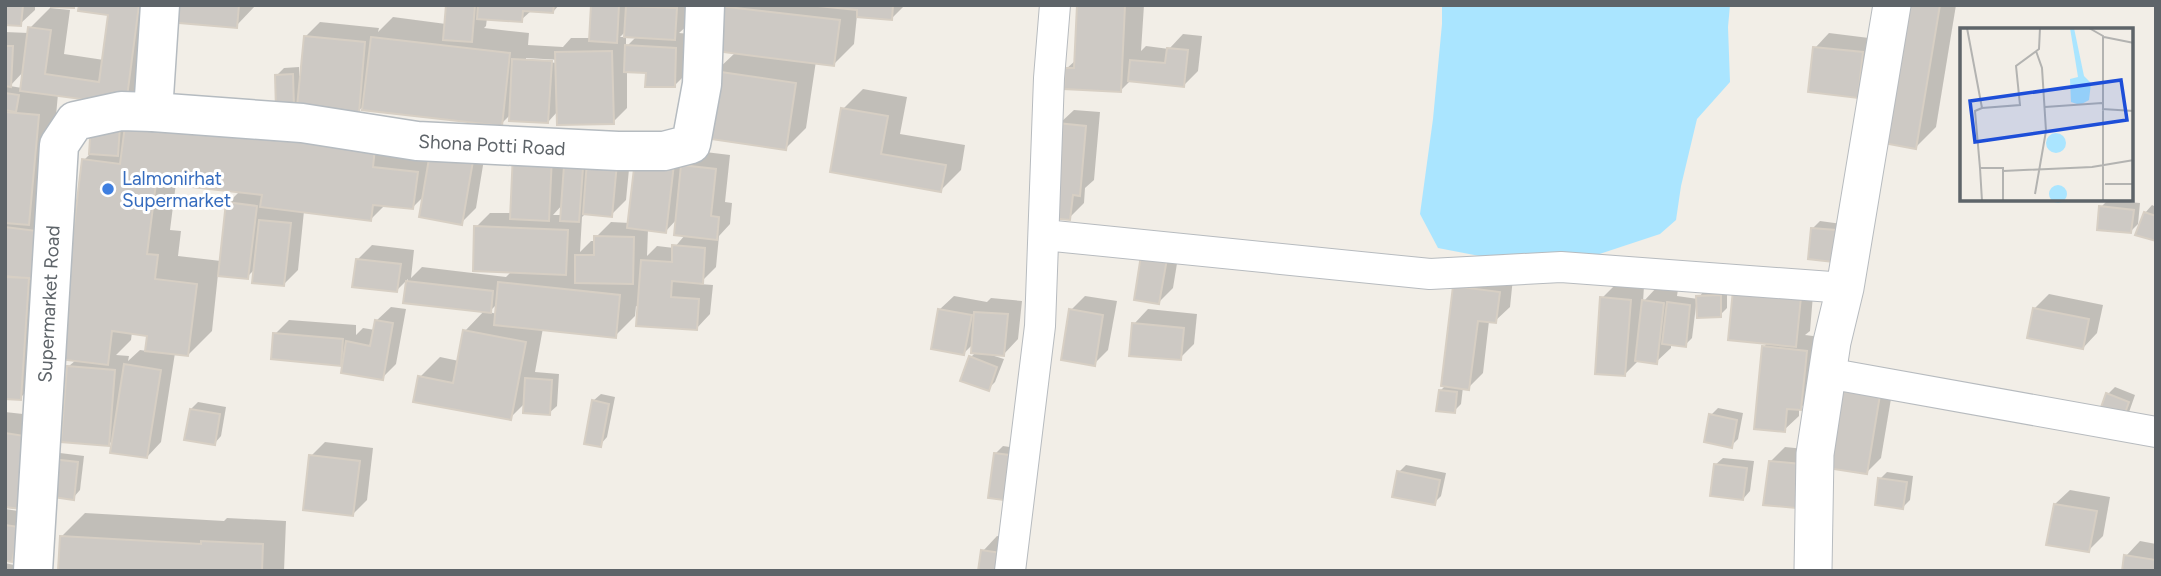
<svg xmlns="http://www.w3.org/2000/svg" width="2161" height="576" font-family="Figtree,sans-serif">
  <rect width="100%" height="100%" fill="#f2eee7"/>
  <path fill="#aae5ff" d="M1442 5H1730L1728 27 1730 82 1697 119 1681 186 1676 220 1660 234 1539 274 1495 259 1438 248 1420 214 1433 119 1442 24Z"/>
  <g fill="#0003" fill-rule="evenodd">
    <path d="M5 5H35V10L20 24Z"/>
    <path d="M81 5H156L146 83 126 103 58 94 48 203 40 378 20 398 5 397V32L29 33 30 28 50 8 70 10 64 54 104 60 110 14ZM24 71 22 88 10 86Z"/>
    <path d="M171 5H256L236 26Z"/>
    <path d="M448 5H559L553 12 532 10 521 20 487 18 486 26 484 28 529 33 528 45 563 47 571 38H591L593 5H625V10L629 5H690L689 24 679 33 690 34 689 71 674 86 647 72 627 71V108L613 122 558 111 548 122 511 114 501 124 365 105 358 111 300 99 293 106 277 75 284 68 299 67V76H302L305 37 320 22 379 28 378 32 393 17 446 24ZM627 30 637 36 626 47V37H620ZM526 58 561 60 560 63 526 61Z"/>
    <path d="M722 5H905L892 18 857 15 854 44 834 64 816 61 806 128 786 148 716 71 736 52Z"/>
    <path d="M1079 5H1144L1141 51 1146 46 1169 49 1183 34 1202 36 1198 71 1184 85 1131 80 1121 90 1066 69 1076 60Z"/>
    <path d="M1902 5H1956L1936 127 1916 147Z"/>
    <path d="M1829 33 1877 39 1872 81 1858 96 1815 48Z"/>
    <path d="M863 89 907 97 900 134 965 145 961 170 941 190 832 171 843 109Z"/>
    <path d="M1074 110 1100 112 1094 180 1085 188 1084 203 1069 218 1059 124Z"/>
    <path d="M93 124 487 141 476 208 461 223 424 196 412 208 385 205 371 219 304 211 298 270 284 284 255 269 247 277 218 274 212 331 188 355 175 353 161 442 147 457 114 439 108 445 69 366 76 360 84 160 91 153ZM176 183 240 191 228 203 221 261 178 256 181 231 170 230ZM132 332 149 334 147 351 140 350 128 361 129 356 116 355 131 340Z"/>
    <path d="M631 149 626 200 611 215 586 213 582 217 580 252 591 241H596V237L611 222 630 223 637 160 697 151 730 155 725 202 732 203 730 224 719 236 716 267 699 284 713 285 710 314 696 329 636 306 635 316 615 336 543 328 535 372 559 374 557 406 549 413 525 403 510 418 420 377 440 357 459 361 465 331 485 310 405 301 408 279 397 290 357 260 372 245 414 250 411 278 422 267 506 277 512 271 476 227 490 213H512L515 154ZM563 204V215H553ZM677 219 685 235 674 248 657 246 647 256 648 229 666 231ZM498 303 497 314 489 312Z"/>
    <path d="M2108 200 2140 203 2138 224 2131 231 2101 207Z"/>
    <path d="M2152 205 2156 207V240L2145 213Z"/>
    <path d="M1820 221 1842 224 1839 253 1812 229Z"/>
    <path d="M1181 239 1173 288 1158 303 1136 298Z"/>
    <path d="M1513 278 1510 307 1495 321H1489L1483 373 1468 388 1463 387 1461 404 1454 411 1440 391 1446 385 1455 287Z"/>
    <path d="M1814 283 1810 331 1805 335 1821 337 1815 394 1799 409V416L1784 430 1764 347 1768 342 1735 291Z"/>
    <path d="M1616 284 1644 286 1643 302 1658 286 1678 289 1677 296 1698 299 1705 289 1727 288V308L1720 315 1696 306 1692 338 1685 345 1671 343V348L1656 362 1639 360 1624 375 1602 298Z"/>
    <path d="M2049 294 2103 305 2097 333 2083 348 2034 309Z"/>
    <path d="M954 296 987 302 991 298 1022 301 1018 339 1004 354H988L1004 359 995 382 988 389 971 357 976 352 974 343 964 353 939 310Z"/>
    <path d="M1085 296 1117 301 1108 350 1094 364 1071 310Z"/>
    <path d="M391 307 406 309 396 364 382 378 345 359 340 364 275 334 289 320 356 325V335L363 328 375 330 376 321Z"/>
    <path d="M1148 309 1197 314 1194 344 1180 358 1134 324Z"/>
    <path d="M1895 375 1881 458 1867 472 1829 466Z"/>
    <path d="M2115 387 2135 395 2128 415 2108 394Z"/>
    <path d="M601 394 615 397 607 437 600 445 593 401Z"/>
    <path d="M198 402 226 407 221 436 214 444 191 409Z"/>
    <path d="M1718 408 1743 413 1738 439 1731 446 1711 415Z"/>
    <path d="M5 412 50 417 5 505Z"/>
    <path d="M325 442 373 448 367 500 353 514 311 456Z"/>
    <path d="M1003 446 1023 449 1018 492 996 453Z"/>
    <path d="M1785 447 1815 450 1795 507 1770 462Z"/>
    <path d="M60 453 84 456 80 490 73 498 52 460Z"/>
    <path d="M1723 458 1754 461 1750 491 1743 499 1715 465Z"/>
    <path d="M1406 465 1446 473 1441 496 1434 503 1399 472Z"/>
    <path d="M1887 472 1913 476 1910 500 1903 507 1880 479Z"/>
    <path d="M2070 490 2110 497 2103 536 2089 550 2055 504Z"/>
    <path d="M5 509 32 513 26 546 12 560 5 559Z"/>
    <path d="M85 513 224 521 227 518 286 521 284 571H60L61 537Z"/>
    <path d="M997 536 1022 540 1017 571 983 551Z"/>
    <path d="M2140 541 2156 544V571L2126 556Z"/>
    <path d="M5 563 23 567 22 571H5Z"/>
  </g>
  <g fill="#cdc9c4" stroke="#d7cfc4" stroke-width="2">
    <path d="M5 5H23L21 26 5 25Z"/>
    <path d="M51 5H74V8L51 7Z"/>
    <path d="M79 5H139L126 105 20 91 28 27 51 30 45 74 99 82 108 15 78 11Z"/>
    <path d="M169 5H239L237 28 168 22Z"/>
    <path d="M446 5H475L472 42 443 40Z"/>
    <path d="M478 5H554L553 13 523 11 522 22 477 19Z"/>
    <path d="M591 5H619L617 43 589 41Z"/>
    <path d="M808 5H893L892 20 857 17V10Z"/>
    <path d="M1077 5H1125L1121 92 1064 89 1065 68H1074Z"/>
    <path d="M1900 5H1940L1916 149 1878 142Z"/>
    <path d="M626 6 677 8 675 40 624 37Z"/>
    <path d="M719 6 840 20 834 66 715 51Z"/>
    <path d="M304 36 365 42 359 113 297 107Z"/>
    <path d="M371 37 510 53 502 126 362 110Z"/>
    <path d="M625 45 676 48 675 87H645L646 73 624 72Z"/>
    <path d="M5 46H13L11 87 5 86Z"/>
    <path d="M1813 47 1863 52 1858 98 1808 92Z"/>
    <path d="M1167 48 1188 50 1184 87 1128 81 1130 60 1165 63Z"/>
    <path d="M612 51 614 124 557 125 555 52Z"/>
    <path d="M512 59 552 61 548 123 509 121Z"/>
    <path d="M714 71 796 83 786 150 704 138Z"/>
    <path d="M293 74 294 108 276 109 275 75Z"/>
    <path d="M5 93 19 95 16 112 5 110Z"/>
    <path d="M841 108 888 116 881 154 946 165 941 192 830 172Z"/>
    <path d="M5 112 39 115 29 225 5 223Z"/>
    <path d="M126 118 375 148 373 167 418 172 413 209 373 205 371 221 260 207 262 195 156 183 147 254 158 255 155 279 197 284 188 356 145 351 147 336 112 331 108 365 58 359 82 159 120 164Z"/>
    <path d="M91 123 120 126 118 156 89 154Z"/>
    <path d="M1057 123 1086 126 1080 196 1073 195 1070 220 1050 218Z"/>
    <path d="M431 147 474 155 462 225 419 217Z"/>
    <path d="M565 152 584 154 579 222 560 221Z"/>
    <path d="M513 153 552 156 549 221 510 219Z"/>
    <path d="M635 160 674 164 666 233 627 228Z"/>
    <path d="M587 161 617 163 612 217 583 214Z"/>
    <path d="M681 165 716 169 711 216 719 217 717 240 674 235Z"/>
    <path d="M226 202 257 206 248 279 218 276Z"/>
    <path d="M2099 206 2134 210 2131 233 2097 230Z"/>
    <path d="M2144 212 2156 216V241L2135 235Z"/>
    <path d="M259 220 291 223 284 286 252 283Z"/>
    <path d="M474 226 568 230 566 275 473 271Z"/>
    <path d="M5 227 45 232 39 280 5 276Z"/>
    <path d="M1811 228 1836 230 1833 262 1808 259Z"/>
    <path d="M594 236 634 237 633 284 575 283V255H594Z"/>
    <path d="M672 245 705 248 703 284 672 281 671 297 699 299 697 330 636 326 641 260 672 262Z"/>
    <path d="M1142 249 1168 253 1159 304 1134 300Z"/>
    <path d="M356 259 401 264 397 292 352 287Z"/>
    <path d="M5 277 29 278 21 400 5 399Z"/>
    <path d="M406 281 493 291 491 313 403 303Z"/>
    <path d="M498 282 620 295 616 338 494 325Z"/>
    <path d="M1453 286 1500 292 1496 323 1478 321 1469 390 1441 386Z"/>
    <path d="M1733 290 1801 297 1796 347 1728 340Z"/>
    <path d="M1721 295V317L1697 318 1696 296Z"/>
    <path d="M1600 297 1631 300 1625 376 1595 374Z"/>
    <path d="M1642 300 1664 303 1657 364 1635 361Z"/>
    <path d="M1667 302 1690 305 1686 347 1662 344Z"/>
    <path d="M2033 308 2089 319 2083 349 2027 338Z"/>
    <path d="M938 309 972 315 964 355 931 349Z"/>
    <path d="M1069 309 1103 315 1095 366 1061 360Z"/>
    <path d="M974 312 1008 314 1004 356 971 353Z"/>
    <path d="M375 320 393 323 383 380 341 373 346 341 370 346Z"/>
    <path d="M1132 323 1184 328 1181 360 1129 356Z"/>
    <path d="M463 330 526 342 511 420 413 402 418 376 453 383Z"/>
    <path d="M273 333 343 339 341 366 271 359Z"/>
    <path d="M1762 346 1807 351 1801 410 1787 409 1785 432 1754 429Z"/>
    <path d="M969 356 997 367 989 391 960 381Z"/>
    <path d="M124 364 161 370 147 458 110 453Z"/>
    <path d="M67 366 115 370 109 446 61 442Z"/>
    <path d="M525 378 552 380 550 415 523 413Z"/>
    <path d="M1841 382 1881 389 1867 474 1827 468Z"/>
    <path d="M1439 390 1457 392 1455 413 1436 411Z"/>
    <path d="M2106 393 2129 402 2121 424 2098 416Z"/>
    <path d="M592 400 609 404 601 447 584 444Z"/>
    <path d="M190 409 220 414 215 445 184 440Z"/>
    <path d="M1709 414 1737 420 1732 448 1704 442Z"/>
    <path d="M5 433 31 437 21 509 5 507Z"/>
    <path d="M994 453 1017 456 1011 501 988 498Z"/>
    <path d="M309 455 360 461 353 516 303 510Z"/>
    <path d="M51 459 78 462 74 500 46 496Z"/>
    <path d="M1769 461 1801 464 1796 508 1763 505Z"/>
    <path d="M1714 464 1747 468 1743 500 1710 496Z"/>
    <path d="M1397 471 1440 480 1435 505 1392 497Z"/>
    <path d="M1878 478 1907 482 1903 509 1875 505Z"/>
    <path d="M2054 504 2097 511 2089 552 2046 545Z"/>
    <path d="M5 525 19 527 12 562 5 561Z"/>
    <path d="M60 536 201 544V541L263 544 262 571H58Z"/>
    <path d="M981 550 1008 554 1006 571H978Z"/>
    <path d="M2124 555 2156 560V571H2122Z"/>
  </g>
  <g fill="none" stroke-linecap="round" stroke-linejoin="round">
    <defs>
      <g id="minor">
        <path d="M1044 235 1430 274 1561 267 1845 288"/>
        <path d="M1827 373 2156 432"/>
        <path d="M1010 571 1040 326 1049 78 1055 5"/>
      </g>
      <path id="tertiary" d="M1813 571 1815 454 1832 342 1845 288 1892 5"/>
      <g id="secondary">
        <path d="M153 112 160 5"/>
        <path d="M33 571 59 145 75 121 121 111 153 112 302 123 417 141 618 151H664L691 144 702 84 705 5"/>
      </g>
    </defs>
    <use href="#minor" stroke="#b7bbbf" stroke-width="32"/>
    <use href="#tertiary" stroke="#b7bbbf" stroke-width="39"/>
    <use href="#secondary" stroke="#b5bbc0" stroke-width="41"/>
    <use href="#minor" stroke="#fff" stroke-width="30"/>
    <use href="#tertiary" stroke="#fff" stroke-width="37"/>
    <use href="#secondary" stroke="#fff" stroke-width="38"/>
  </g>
  <circle fill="#3f7fe0" stroke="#fff" stroke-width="2.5" cx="108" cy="189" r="7"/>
  <g text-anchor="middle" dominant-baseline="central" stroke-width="6" stroke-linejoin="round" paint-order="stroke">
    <g font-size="19" fill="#5e6469" stroke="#fff">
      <text transform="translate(492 145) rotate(3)">Shona Potti Road</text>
      <text transform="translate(49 304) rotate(-87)">Supermarket Road</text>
    </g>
    <g font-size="19" fill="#366cbe" stroke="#fff" text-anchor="start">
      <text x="122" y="178">Lalmonirhat<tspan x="122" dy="22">Supermarket</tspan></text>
    </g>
  </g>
  <g transform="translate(1960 28)">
    <rect width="173" height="173" fill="#f2eee7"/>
    <path d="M110 0H114L124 48 131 55 129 72 120 77 111 74 110 51 118 49ZM86 115a10 10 0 1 1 20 0a10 10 0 1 1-20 0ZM89 166a9 9 0 1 1 18 0a9 9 0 1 1-18 0Z" fill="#aae5ff"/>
    <path fill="none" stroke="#b3b3b1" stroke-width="2" d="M7 0 22 80M129 0 143 8V173M144 9 174 15M85 79 142 75M22 80 60 77 56 38 79 21 80 0M22 80 15 83 20 140H43V173M142 81 174 83M20 140 22 173M43 143 132 139 174 132M145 156H174M75 166 86 103 82 40 76 23"/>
    <path fill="#1d4ed8" fill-opacity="0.15" stroke="#1d4ed8" stroke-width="3.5" d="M161 52 167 92 15 114 10 73Z"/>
    <rect width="173" height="173" fill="none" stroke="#5e6469" stroke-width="3.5"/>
  </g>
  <rect width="2161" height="576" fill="none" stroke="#5e6469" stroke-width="14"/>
</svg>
